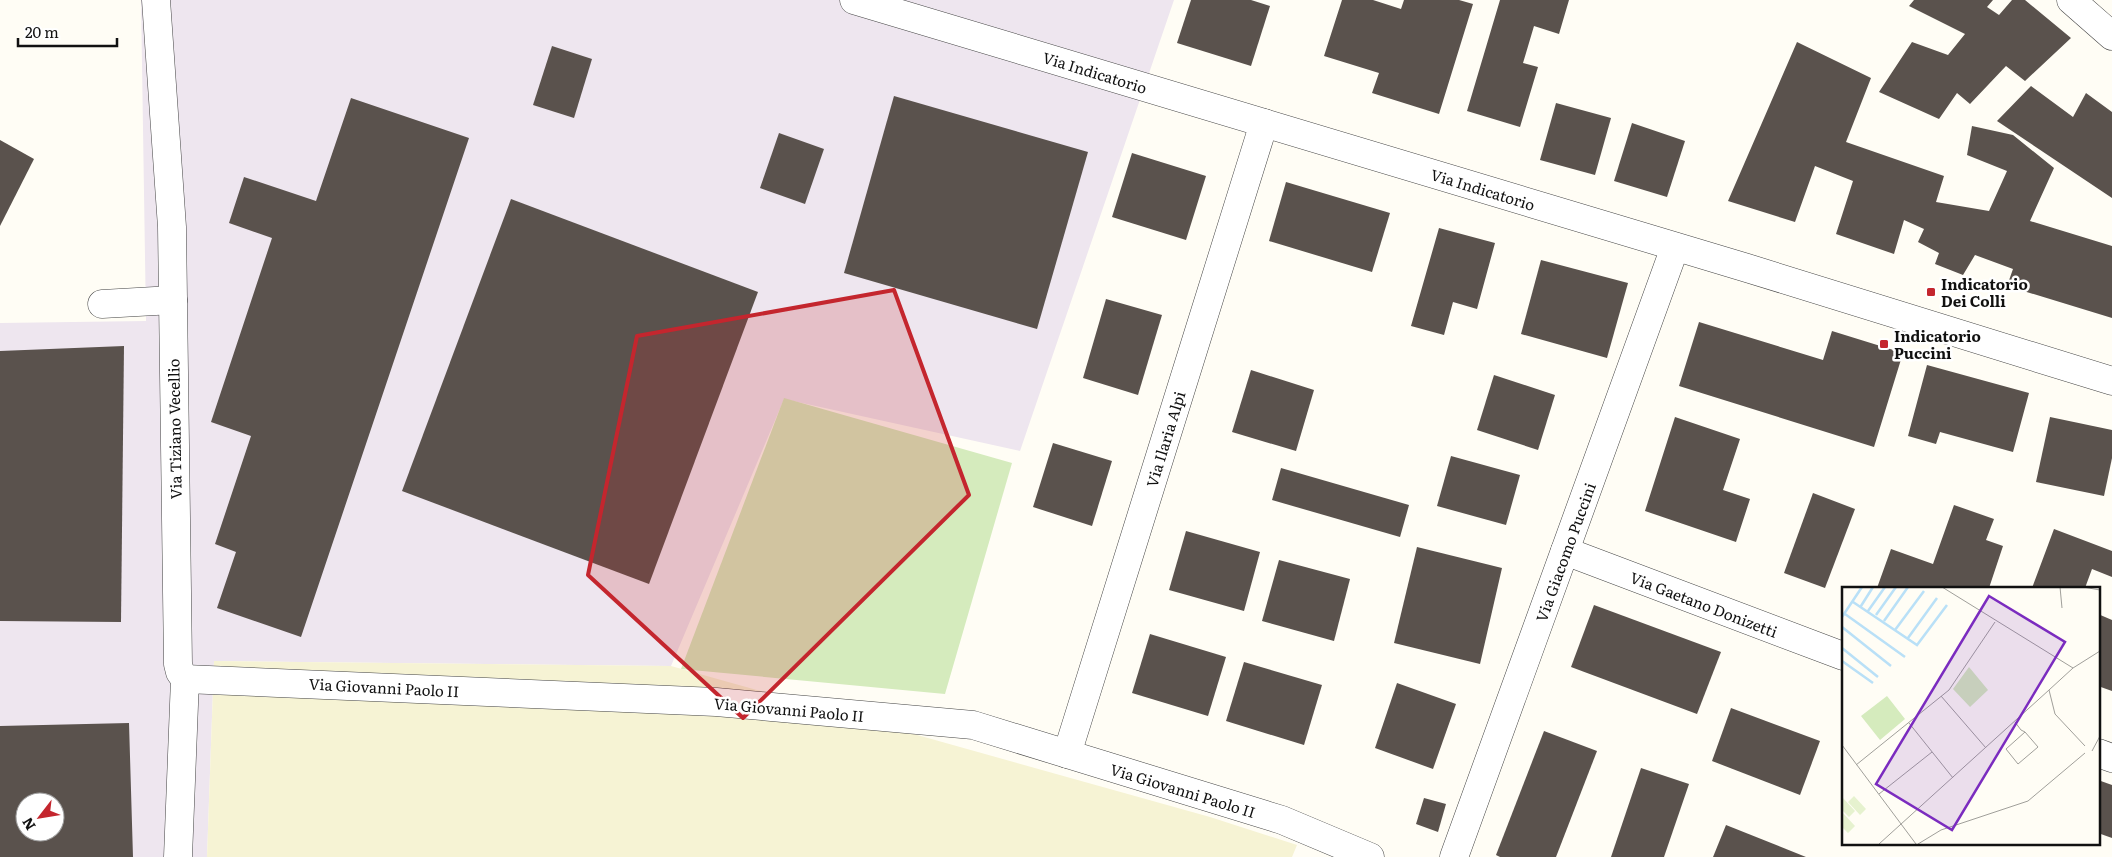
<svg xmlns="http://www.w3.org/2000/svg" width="2112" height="857" font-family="Literata,serif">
  <rect width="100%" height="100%" fill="#fffdf5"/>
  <path fill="#eee6ef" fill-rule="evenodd" d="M141 0H1174L1020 451 784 399 671 666 214 661 207 857H0V323L146 321ZM25 802H55V832H25Z"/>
  <path fill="#f6f3d4" d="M214 661 671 666 1210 817 1297 845 1292 857H207Z"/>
  <path fill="#d5ebbd" d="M784 398 1012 463 945 694 681 669Z"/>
  <g fill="#5a524d" fill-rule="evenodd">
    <path d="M1191 0H1251L1270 6 1251 66 1177 43Z"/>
    <path d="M1342 0H1373L1401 9 1404 0H1459L1473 4 1439 114 1372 93 1379 73 1324 56Z"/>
    <path d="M1500 0H1569L1559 34 1534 26 1523 63 1538 67 1520 127 1467 111Z"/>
    <path d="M1914 0H1993L1987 7 1999 15 2012 0H2025L2071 38 2025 81 2006 66 1970 104 1957 93 1939 119 1879 92 1912 42 1948 55 1965 34 1909 6Z"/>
    <path d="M1797 42 1871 78 1846 142 1944 176 1936 202 1989 211 2007 171 1967 155 1972 126 2013 135 2054 168 2030 221 2112 246V318L2007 286 2013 269 1975 255 1963 275 1935 264 1939 253 1918 242 1924 229 1904 220 1894 254 1836 234 1853 181 1815 166 1795 222 1728 201Z"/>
    <path d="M552 46 592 59 574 118 533 105Z"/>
    <path d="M2031 86 2073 117 2086 93 2112 112V198L1997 121Z"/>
    <path d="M894 96 1088 152 1037 329 844 273Z"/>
    <path d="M351 98 469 138 301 637 217 608 236 552 215 544 251 436 211 422 272 238 229 223 244 177 316 201Z"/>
    <path d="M1556 103 1611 118 1595 175 1540 160Z"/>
    <path d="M1632 123 1685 141 1667 197 1614 181Z"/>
    <path d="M779 133 824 149 805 204 760 188Z"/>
    <path d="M0 140 34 159 0 226Z"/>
    <path d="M1132 153 1206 176 1186 240 1112 217Z"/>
    <path d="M1286 182 1390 213 1372 272 1269 241Z"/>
    <path d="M511 199 758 292 649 584 402 491Z"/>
    <path d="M1439 228 1495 243 1477 309 1453 302 1444 335 1411 326Z"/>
    <path d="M1541 260 1628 283 1607 358 1521 334Z"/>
    <path d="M1106 299 1162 315 1138 395 1083 378Z"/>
    <path d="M1699 322 1823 360 1832 331 1903 353 1874 447 1679 386Z"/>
    <path d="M124 346 121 622 0 621V351Z"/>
    <path d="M1927 365 2029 393 2013 452 1940 432 1936 444 1908 436Z"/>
    <path d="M1251 370 1314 390 1296 451 1232 432Z"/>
    <path d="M1494 375 1555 395 1538 450 1477 430Z"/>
    <path d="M1675 417 1740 439 1723 490 1750 499 1736 542 1645 511Z"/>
    <path d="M2050 417 2112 430V458L2104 496 2036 482Z"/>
    <path d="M1053 443 1112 461 1092 526 1033 507Z"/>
    <path d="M1451 456 1520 475 1506 525 1437 506Z"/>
    <path d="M1281 468 1409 505 1400 537 1272 500Z"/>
    <path d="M1813 493 1855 509 1825 588 1784 573Z"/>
    <path d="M1954 505 1994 519 1986 540 2003 546 1989 588H1877L1891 549 1933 564Z"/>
    <path d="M2054 529 2112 551V577L2092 569 2085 588H2032Z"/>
    <path d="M1186 531 1260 552 1244 611 1169 590Z"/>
    <path d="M1417 547 1502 568 1480 664 1394 643Z"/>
    <path d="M1279 560 1350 579 1334 641 1262 621Z"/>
    <path d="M1594 605 1721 652 1697 714 1571 667Z"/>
    <path d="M2098 614 2112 620V691L2098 686Z"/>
    <path d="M1150 634 1226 657 1208 716 1132 693Z"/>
    <path d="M1244 662 1322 685 1304 745 1226 721Z"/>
    <path d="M1397 683 1456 704 1433 769 1375 748Z"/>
    <path d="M1731 708 1820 741 1800 795 1712 761Z"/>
    <path d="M129 723 133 857H0V726ZM25 802H55V832H25Z"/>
    <path d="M1544 731 1597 751 1556 857H1500L1496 855Z"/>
    <path d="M1641 768 1689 784 1664 857H1611Z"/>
    <path d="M2098 780 2112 785V838L2098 833Z"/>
    <path d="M1424 798 1446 804 1438 832 1416 824Z"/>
    <path d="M1726 825 1806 857H1713Z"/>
  </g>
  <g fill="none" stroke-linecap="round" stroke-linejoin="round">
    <defs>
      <g id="minor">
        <path d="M156 0 172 227 178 664 180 672 185 679 178 857"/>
        <path d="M854 0 1747 268 2112 381"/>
        <path d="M2071 0 2112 36"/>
        <path d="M102 304 173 300"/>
        <path d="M1565 551 1843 656"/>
        <path d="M185 679 716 702 973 725 1282 820 1370 857"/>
        <path d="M2098 753 2112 758"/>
        <path d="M1067 754 1264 123"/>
        <path d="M1454 857 1675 247"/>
      </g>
    </defs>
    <use href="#minor" stroke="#444" stroke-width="29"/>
    <use href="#minor" stroke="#fff" stroke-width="28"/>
  </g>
  <path fill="#c4262e" fill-opacity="0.2" stroke="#c4262e" stroke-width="4" stroke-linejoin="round" d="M894 290 969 495 743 718 588 575 637 336Z"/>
  <g fill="#c4262e" stroke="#fff" stroke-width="2">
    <rect x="1926" y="287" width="10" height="10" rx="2.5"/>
    <rect x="1879" y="339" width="10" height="10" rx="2.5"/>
  </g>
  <g text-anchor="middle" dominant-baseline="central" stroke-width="5" stroke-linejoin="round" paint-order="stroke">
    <g font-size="15" fill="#111" stroke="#fff">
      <text transform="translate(1095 72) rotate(17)">Via Indicatorio</text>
      <text transform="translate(1483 189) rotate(17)">Via Indicatorio</text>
      <text transform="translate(174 429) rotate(-91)">Via Tiziano Vecellio</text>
      <text transform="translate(1165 439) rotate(-73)">Via Ilaria Alpi</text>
      <text transform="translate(1565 552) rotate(-70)">Via Giacomo Puccini</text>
      <text transform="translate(1704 604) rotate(21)">Via Gaetano Donizetti</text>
      <text transform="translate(384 687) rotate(3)">Via Giovanni Paolo II</text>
      <text transform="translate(789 709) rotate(5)">Via Giovanni Paolo II</text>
      <text transform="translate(1183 790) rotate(17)">Via Giovanni Paolo II</text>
    </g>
    <g font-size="15" font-weight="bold" fill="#111" stroke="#fff" text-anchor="start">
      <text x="1941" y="283">Indicatorio<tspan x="1941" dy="17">Dei Colli</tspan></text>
      <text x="1894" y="335">Indicatorio<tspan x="1894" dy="17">Puccini</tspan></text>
    </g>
  </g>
  <g transform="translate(1842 587)">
    <rect width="258" height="258" fill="#fffdf5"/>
    <path d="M127 80 146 103 128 120 111 102ZM45 109 63 132 38 153 19 129Z" fill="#d5ebbd"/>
    <path d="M12 209 24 222 18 228 6 215ZM1 211 13 224 7 230 0 223ZM0 225 13 239 6 246 0 240Z" fill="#e6f2cf"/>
    <path fill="none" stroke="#b9e0f7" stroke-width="2.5" d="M11 15 75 58 105 18M19 19 31 0M26 24 43 0M3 27 63 70M34 28 54 0M0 30 20 0M42 34 66 0M0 40 49 79M53 43 82 4M66 51 95 11M0 61 36 90M0 74 31 96"/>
    <path fill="none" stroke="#a09f9a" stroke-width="1" d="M100 0 231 81M218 0 220 21M241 0 258 3M99 109 144 161M173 135 179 143 183 145 196 160 176 177 164 162 183 145M67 136 111 191M0 158 74 257M243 159 213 127 207 103 231 81 258 64M250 164 258 149M14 178 107 103 153 35M37 207 90 165M37 257 207 103M76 257 99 243 186 214 243 166"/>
    <path fill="#7b2cbf" fill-opacity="0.15" stroke="#7b2cbf" stroke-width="2.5" d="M147 9 223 55 110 243 34 197Z"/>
    <rect width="258" height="258" fill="none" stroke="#111" stroke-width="2.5"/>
  </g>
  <g transform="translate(40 817) rotate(239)"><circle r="24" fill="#ffffff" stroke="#a0a0a0"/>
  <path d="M0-4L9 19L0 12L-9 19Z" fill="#c4262e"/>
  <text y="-8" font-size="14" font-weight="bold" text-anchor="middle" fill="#111111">N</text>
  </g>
  <path d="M18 38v8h99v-8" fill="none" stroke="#111111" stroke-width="2.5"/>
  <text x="25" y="38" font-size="15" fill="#111111" stroke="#ffffff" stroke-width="4" paint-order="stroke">20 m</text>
</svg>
